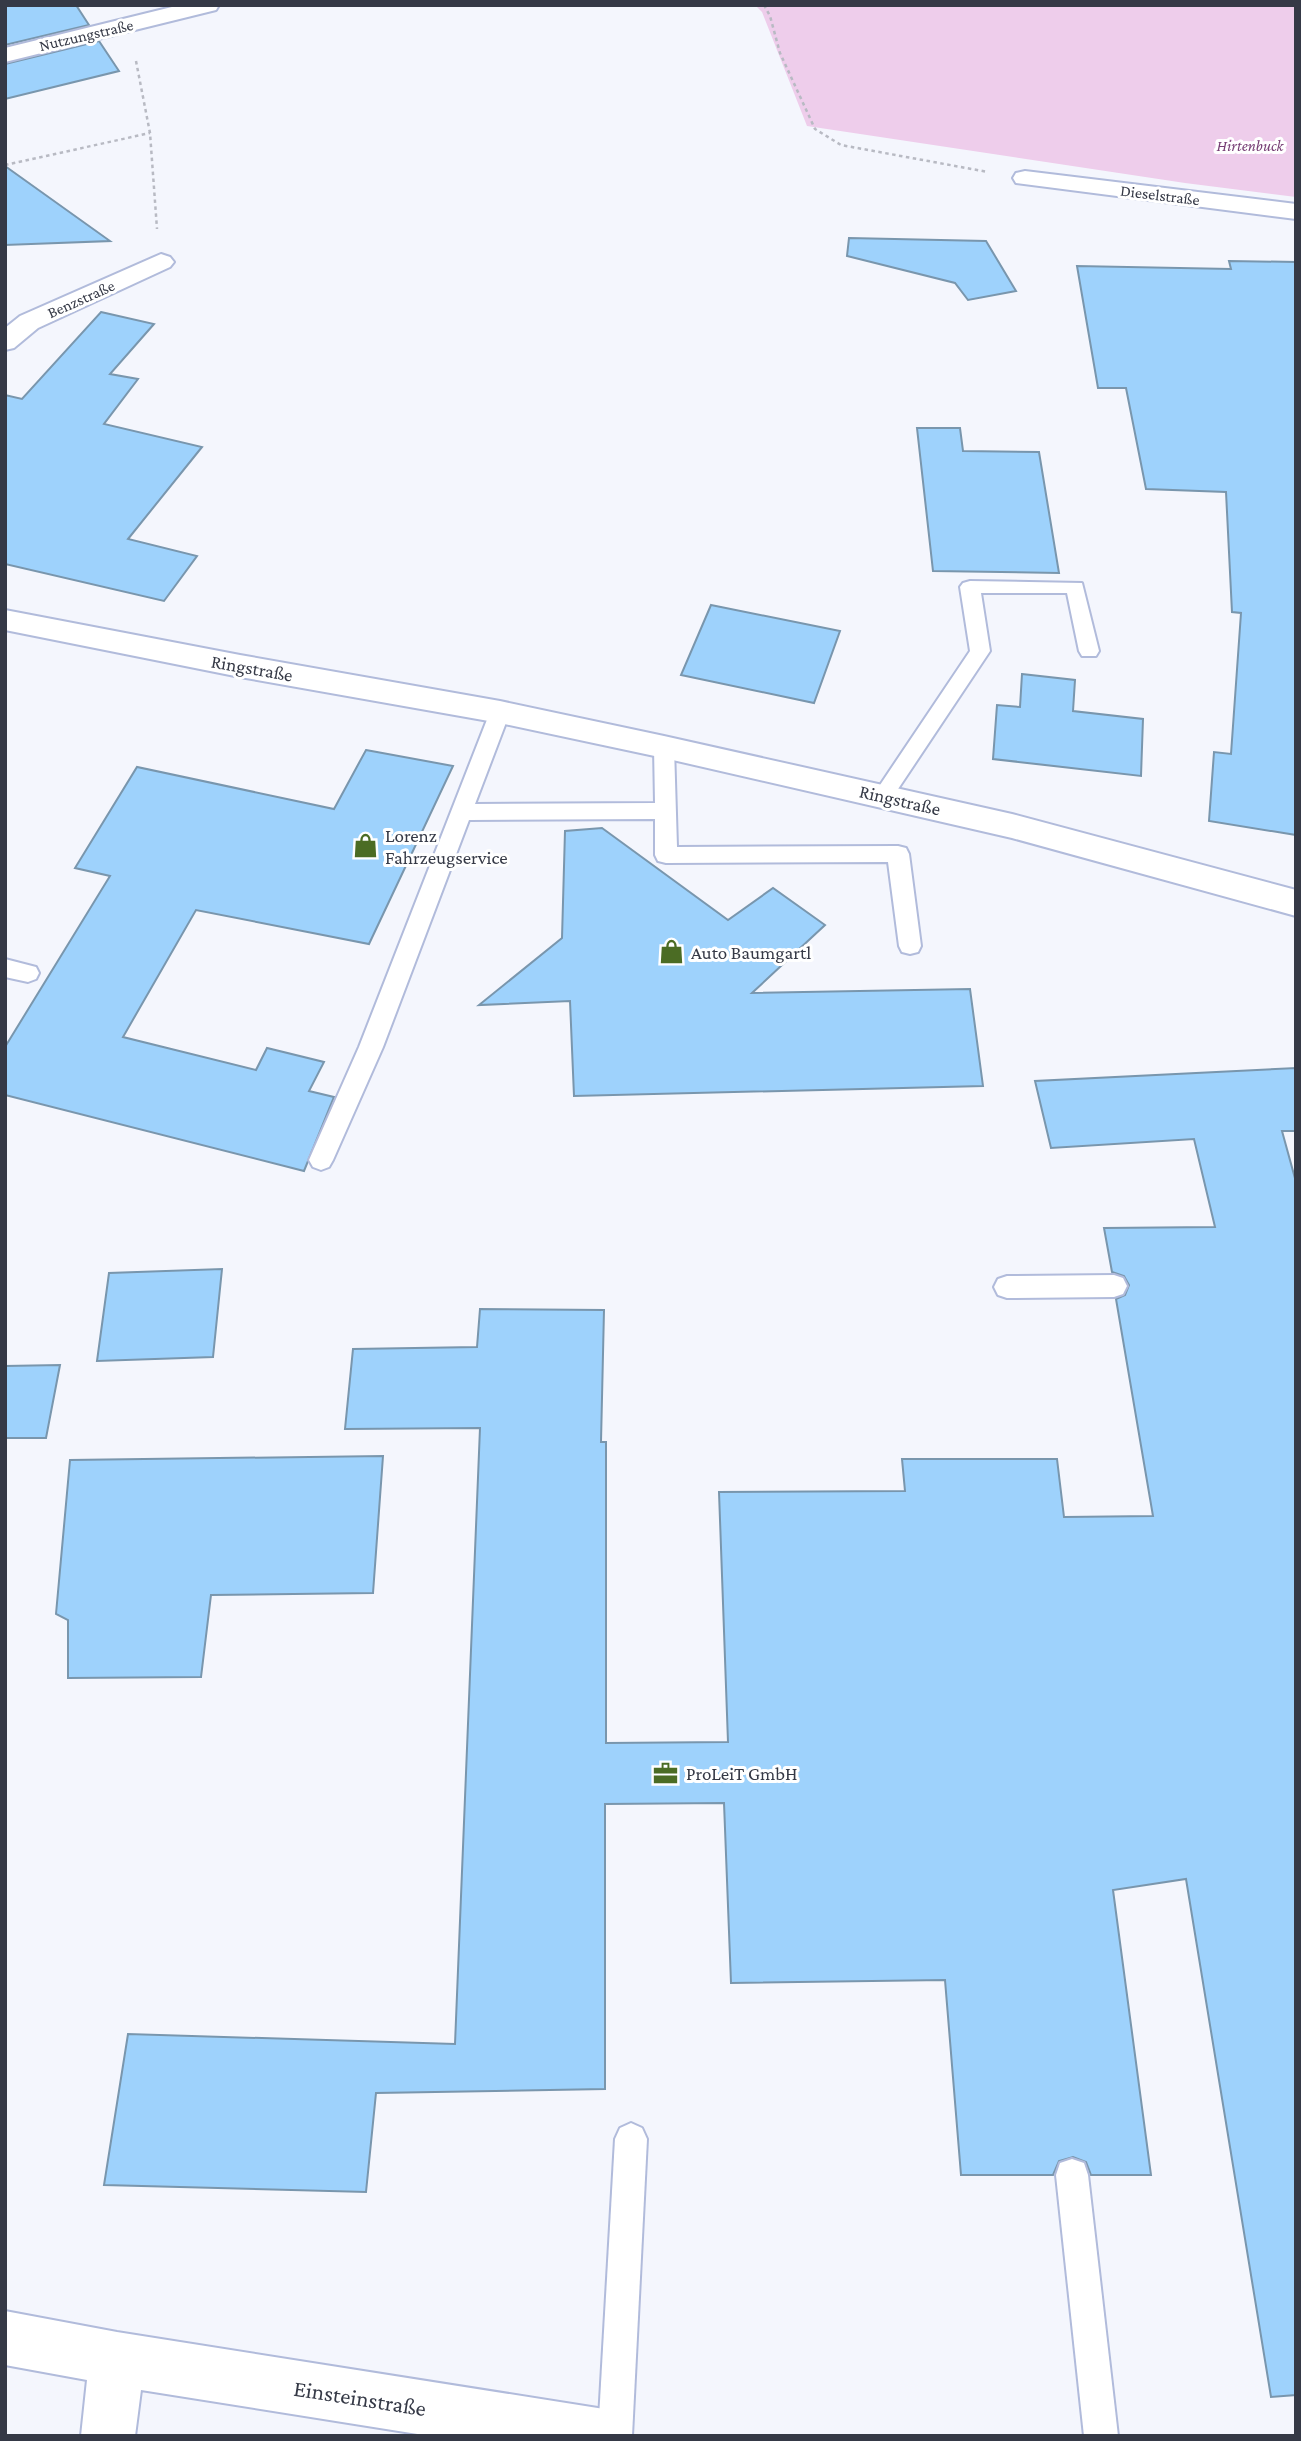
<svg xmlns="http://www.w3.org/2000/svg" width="1301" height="2441" font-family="'Crimson Pro',serif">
  <rect width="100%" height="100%" fill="#f4f6fd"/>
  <path fill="#eecdeb" d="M755 5H1296V197L1185 183 807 126 762 12Z"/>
  <g fill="#9ed2fc" stroke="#7996ad" stroke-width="2">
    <path d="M5 5H76L89 25 5 45Z"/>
    <path d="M99 41 119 71 5 99V64Z"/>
    <path d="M5 166 110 241 5 245Z"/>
    <path d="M849 238 986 241 1016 291 968 300 955 283 847 256Z"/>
    <path d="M1229 261 1296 262V835L1209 821 1214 752 1231 754 1241 613 1232 612 1226 492 1146 489 1126 388H1098L1077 266 1231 269Z"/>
    <path d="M101 312 154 324 110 374 138 379 104 424 202 447 128 539 197 556 164 601 5 564V395L22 399Z"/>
    <path d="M917 428H960L963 451 1039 452 1059 573 933 571Z"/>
    <path d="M711 605 840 631 814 703 681 675Z"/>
    <path d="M1022 674 1075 680 1073 711 1143 719 1141 776 993 759 997 705 1020 707Z"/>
    <path d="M366 750 453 766 369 944 196 910 123 1037 256 1070 267 1048 324 1062 309 1091 334 1097 304 1171 5 1095V1047L110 876 75 868 137 767 334 809Z"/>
    <path d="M602 828 728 920 773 888 825 925 752 993 970 989 983 1086 574 1096 570 1001 479 1005 562 938 565 831Z"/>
    <path d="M1296 1068V1131H1282L1296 1182V2395L1271 2397 1186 1879 1113 1890 1151 2175H1091L1086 2162 1073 2157 1059 2161 1053 2175H961L945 1980 731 1983 724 1803 605 1804V2089L376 2093 366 2192 104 2185 128 2034 455 2044 480 1428 345 1429 353 1349 477 1347 480 1309 604 1310 601 1442H606V1743L728 1742 719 1492 905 1491 902 1459H1057L1064 1517 1153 1516 1116 1299 1125 1295 1129 1285 1124 1276 1112 1272 1104 1228 1215 1227 1194 1139 1051 1148 1035 1081Z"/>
    <path d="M222 1269 213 1357 97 1361 109 1273Z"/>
    <path d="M60 1365 46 1438H5V1366Z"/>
    <path d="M383 1456 373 1593 211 1595 201 1677 68 1678V1620L56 1614 70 1460Z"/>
  </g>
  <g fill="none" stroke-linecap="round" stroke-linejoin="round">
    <defs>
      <g id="lane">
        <path d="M970 581 1082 583 1099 651 1096 656H1082L1079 651 1067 593H981L990 651 890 801 883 804 876 801 873 796 876 791 970 651 960 587 963 583Z"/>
        <path d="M500 705 507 707 510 712 475 804 655 803 654 747 657 742 664 740 671 742 674 747 677 847 898 846 906 848 909 854 921 946 918 952 910 954 902 952 899 946 888 862 666 863 658 861 655 855V819L469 820 383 1047 333 1160 329 1167 321 1170 313 1167 309 1160 359 1047 490 712 493 707Z"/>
        <path d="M5 959 36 967 39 973 36 979 28 982 5 977Z"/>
        <path d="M1114 1275 1123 1278 1127 1286 1123 1294 1114 1297 1007 1298 998 1295 994 1287 998 1279 1007 1276Z"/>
        <path d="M631 2123 642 2128 647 2139 632 2436H598L615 2139 620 2128Z"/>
        <path d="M1072 2159 1084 2163 1088 2175 1118 2436H1084L1056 2175 1060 2163Z"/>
      </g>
      <g id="street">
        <path d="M180 5H219L216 10 5 62V48Z"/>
        <path d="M1025 171 1296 204V219L1016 183 1013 178 1016 173Z"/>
        <path d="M161 254 170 257 174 262 170 267 38 328 14 348 5 350V328L20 316Z"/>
        <path d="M5 2311 117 2332 604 2409 623 2417 631 2436H430L141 2390 135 2436H81L87 2380 5 2365Z"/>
      </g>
      <path id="secondary" d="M5 610 240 655 500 701 664 736 1012 814 1296 890V916L1012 838 664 758 500 723 240 677 5 630Z"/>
    </defs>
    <use href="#lane" stroke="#b1bbdb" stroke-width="4"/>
    <use href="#street" stroke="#b1bbdb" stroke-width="4"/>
    <use href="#secondary" stroke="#b1bbdb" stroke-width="4"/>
    <g stroke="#b8bac3" stroke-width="2.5" stroke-dasharray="3.5 3.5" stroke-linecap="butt">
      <path d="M764 5 770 16 780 53 815 129 841 145 988 172"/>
      <path d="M136 61 150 133 157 229"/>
      <path d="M5 165 150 133"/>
    </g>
    <use href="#lane" fill="#fff" fill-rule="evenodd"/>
    <use href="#street" fill="#fff" fill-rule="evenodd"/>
    <use href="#secondary" fill="#fff" fill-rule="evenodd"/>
  </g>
  <defs>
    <symbol id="shop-bare" viewBox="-9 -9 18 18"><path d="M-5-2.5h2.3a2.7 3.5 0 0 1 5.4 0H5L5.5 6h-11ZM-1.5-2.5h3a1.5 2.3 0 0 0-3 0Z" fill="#4b6c24" stroke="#fff" stroke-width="2.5" paint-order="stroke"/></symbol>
    <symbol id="office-bare" viewBox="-9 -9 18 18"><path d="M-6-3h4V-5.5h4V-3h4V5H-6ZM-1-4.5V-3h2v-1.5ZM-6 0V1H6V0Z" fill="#4b6c24" stroke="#fff" stroke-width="2.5" paint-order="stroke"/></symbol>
  </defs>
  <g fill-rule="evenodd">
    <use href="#shop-bare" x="348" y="828" width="35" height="35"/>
    <use href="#shop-bare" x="654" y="934" width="35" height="35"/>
    <use href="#office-bare" x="648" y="1756" width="35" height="35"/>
  </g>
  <g text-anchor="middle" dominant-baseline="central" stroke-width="6" stroke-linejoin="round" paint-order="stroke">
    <g font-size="16" fill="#353946" stroke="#fff">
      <text transform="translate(86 35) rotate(-13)">Nutzungstraße</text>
      <text transform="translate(1160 195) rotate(7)">Dieselstraße</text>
      <text transform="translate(81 299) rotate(-24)">Benzstraße</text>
    </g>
    <g font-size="16" font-style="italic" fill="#763d74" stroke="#fff">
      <text x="1250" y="145">Hirtenbuck</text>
    </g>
    <g font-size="19" fill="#353946" stroke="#fff">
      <text transform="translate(252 668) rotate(10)">Ringstraße</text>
      <text transform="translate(900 800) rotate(13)">Ringstraße</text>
    </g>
    <g font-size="19" fill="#353946" stroke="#fff" text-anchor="start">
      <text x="385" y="835">Lorenz<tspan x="385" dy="22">Fahrzeugservice</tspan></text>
      <text x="691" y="952">Auto Baumgartl</text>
      <text x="686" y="1773">ProLeiT GmbH</text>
    </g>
    <g font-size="23" fill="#353946" stroke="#fff">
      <text transform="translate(360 2398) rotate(9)">Einsteinstraße</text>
    </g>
  </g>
  <rect width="1301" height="2441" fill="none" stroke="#353946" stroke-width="14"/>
</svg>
